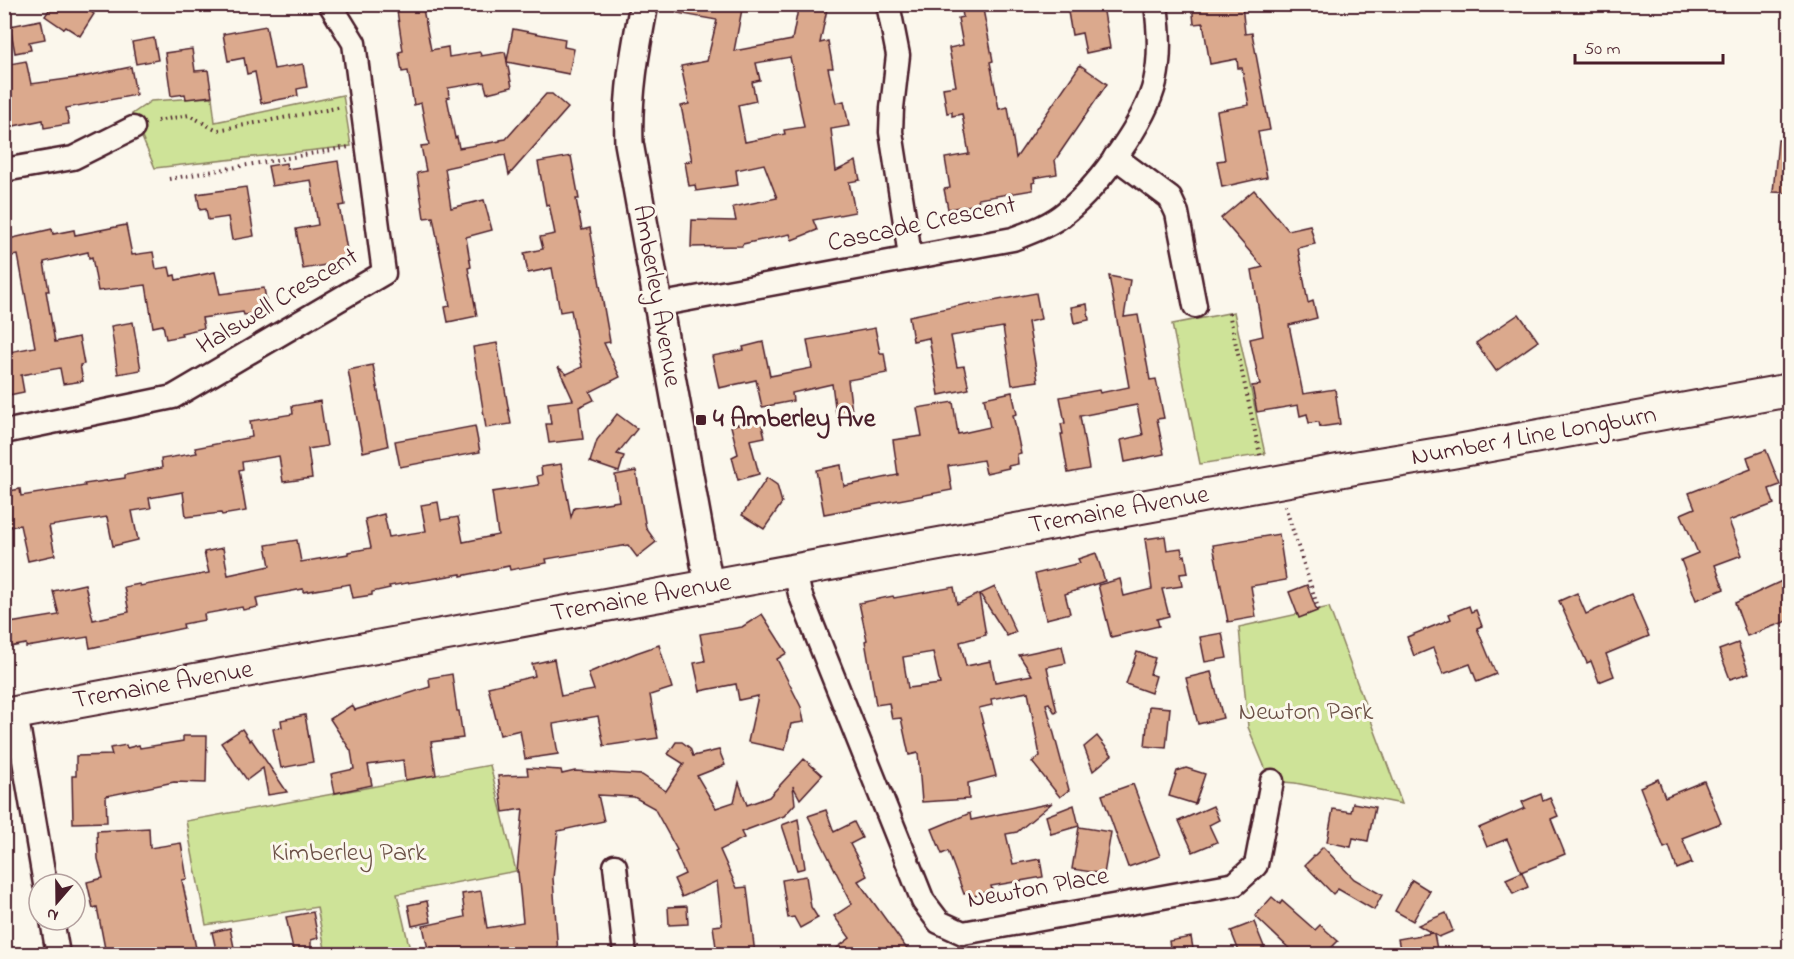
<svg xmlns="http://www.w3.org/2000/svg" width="1794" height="959" font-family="'Indie Flower',sans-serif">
  <rect width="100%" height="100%" fill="#fbf7ec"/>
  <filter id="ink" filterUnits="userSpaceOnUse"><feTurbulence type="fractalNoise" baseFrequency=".0167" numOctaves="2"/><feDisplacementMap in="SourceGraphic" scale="12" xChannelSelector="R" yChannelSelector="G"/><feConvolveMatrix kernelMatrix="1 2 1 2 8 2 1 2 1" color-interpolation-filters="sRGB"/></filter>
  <g filter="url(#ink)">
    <g fill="#cee398" stroke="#8c8162" stroke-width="1.5">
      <path d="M343 95 351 146 155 168 132 114 151 101 212 97 215 122Z"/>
      <path d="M1234 312 1265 454 1200 464 1172 324Z"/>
      <path d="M1329 607 1402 804 1295 783 1283 782 1268 775 1248 727 1239 627Z"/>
      <path d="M490 765 516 871 397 894 411 954H326L317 907 206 925 186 821Z"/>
    </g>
    <g fill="#dba98d" stroke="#4a1f2b" stroke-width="1.5" fill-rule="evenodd">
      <path d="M53 4H79L94 14 80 36 66 27 64 29 45 16Z"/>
      <path d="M396 4H422L431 50 448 47 449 57 480 52 481 56 505 52 507 61 513 29 565 39 564 47 574 49 569 74 507 62 512 87 487 93 484 82 448 88 449 97 447 98 455 138 457 137 459 148 500 141V140L506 139 546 94H552L568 108 509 175 505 155 445 168 451 208 484 200 492 230 466 237 471 267 468 268 477 316 448 322 445 307 450 306 433 217 424 218 417 173 426 171 421 146 429 145 421 103 414 105 408 71 402 72 399 52 403 51Z"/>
      <path d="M678 4H743L734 51 792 40 799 4H823L822 8 827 9 820 43 828 41 833 68H828L836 103 844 101 849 126 831 129 836 171 856 161 860 180 849 182 855 212 813 220 817 230 792 240 790 234 743 244 742 246 691 247 692 220 736 221 733 207 777 198 764 164 736 170 738 185 696 191 695 185 689 186 685 162 692 161 681 106 689 104 681 66 707 61 717 20 677 13ZM790 57 804 127 784 130 785 134 745 142 738 105 756 101 752 82 760 80 756 63Z"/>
      <path d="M961 4H982L993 61 990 62 999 109 1008 107 1016 158 1080 65 1107 84 1055 160 1057 174 1034 178 1035 182 1032 183 1033 190 978 199 979 204 948 209 944 189 950 188 945 158 969 154 962 114 952 116V112L947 113 943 88 956 86 949 48 963 45 958 18 963 17Z"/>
      <path d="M1192 4H1242L1245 34 1252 33 1270 130 1258 132 1267 177 1222 187 1217 161 1225 160 1217 111 1249 105 1242 68H1238L1237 59 1210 64 1203 23 1194 24Z"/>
      <path d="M1103 6 1110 48 1086 53 1082 33 1072 35 1068 12Z"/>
      <path d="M41 20 45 39 29 42 31 50 15 53 10 26Z"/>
      <path d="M266 26 274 69 303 64 307 87 297 89 298 96 261 103 255 72 247 74 244 58 228 61 223 34Z"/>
      <path d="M154 38 158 60 136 64 132 42Z"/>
      <path d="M192 49 195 71 208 70 212 96 186 99 185 94 171 96 165 53Z"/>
      <path d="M26 61 31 84 82 77 131 67 136 95 66 108 69 124 44 128 43 120 4 128V98L10 97 4 65Z"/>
      <path d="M1778 140 1790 141V193L1773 192Z"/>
      <path d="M571 156 579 199H576L582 230 590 228 610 342 604 343 620 377 590 392 594 400 579 407 583 439 549 443 546 424H551L548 403 573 400 558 367 567 374 582 367 571 310 560 312 552 268 528 273 524 253 543 249 540 237 555 234 549 204 546 205 538 162Z"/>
      <path d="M338 161 345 205 339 206 349 261 303 269 296 229 318 225 311 180 272 186 268 166 286 163 287 169Z"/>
      <path d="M246 187 254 236 232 240 228 217 208 220 206 209 200 210 197 194Z"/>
      <path d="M1254 190 1288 230 1310 225 1315 244 1298 248 1308 303 1313 301 1317 318 1289 325 1303 394 1335 389 1340 424 1320 427 1319 422 1309 423 1307 414 1300 416 1298 405 1257 412 1252 386 1260 385 1250 339 1263 336 1252 270 1263 267 1221 218Z"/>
      <path d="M126 225 132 255 153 252 156 269 169 267 171 276 175 275 176 280 215 272 220 294 264 288 268 311 244 315 243 312 202 318 204 328 181 333 182 336 166 339 163 325 153 327 146 285 98 291 92 257 89 258 88 252 44 262 49 291H46L55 342 79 337 84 364 80 365 83 381 63 384 60 368 21 375 24 392 4 396V353L35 347 18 255 4 257V240L52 229 53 234 74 230 75 235Z"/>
      <path d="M1109 276 1130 280 1124 317 1138 315 1150 380 1156 379 1164 418 1157 419 1164 454 1125 462 1121 440 1143 435 1137 405 1080 416 1089 469 1068 473 1061 434H1063L1061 424 1065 423 1060 397 1099 390 1100 393 1129 387Z"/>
      <path d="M1036 293 1041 319 1028 322 1038 381 1012 385 1003 327 951 336 957 367 964 366 969 389 939 395 929 338 913 341 909 316 971 303 972 305Z"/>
      <path d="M1087 304 1089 320 1074 323 1071 307Z"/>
      <path d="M1519 314 1538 341 1496 371 1476 343Z"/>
      <path d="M133 322 141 370 118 374 111 326Z"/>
      <path d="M875 328 880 353H884L887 373 848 380 852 412 836 414 832 384 792 393 793 401 762 407 756 380 719 388 712 356 744 350 743 347 763 342 770 376 812 368 807 340Z"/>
      <path d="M497 343 511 424 486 428 473 347Z"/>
      <path d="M373 365 388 446 363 452 348 370Z"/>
      <path d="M1012 392 1017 414 1013 415 1021 453 1017 454 1018 464 1008 466 1009 468 986 473 983 460 948 466 952 490 824 514 816 470 841 465 844 486 898 475 893 440 922 436 917 408 953 402 958 434 990 427 984 398Z"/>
      <path d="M320 401 327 446 308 449 312 478 283 482 279 456 242 462 243 469 239 470 246 511 222 515 221 513 186 517 183 492 149 498 151 508 132 511 138 540 113 546 107 517 49 526 55 555 28 561 20 525 4 528V492L20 489 21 496 85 486 84 484 125 478V475L162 468 161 459 197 453 195 448 252 437 250 421 293 414 292 406Z"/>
      <path d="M617 414 637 429 617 454 624 456 619 472 590 462 597 440Z"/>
      <path d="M760 418 765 437 750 440 759 474 738 480 732 457 738 454 731 426Z"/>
      <path d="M475 426 480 452 400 467 395 441Z"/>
      <path d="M1766 450 1780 485 1769 489 1774 504 1729 521 1742 555 1715 565 1724 589 1696 600 1681 560 1698 553 1681 514 1695 508 1689 493 1751 469 1747 457Z"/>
      <path d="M561 464 571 517 574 508 619 501 615 475 636 471 646 528 656 542 637 557 628 545 546 559 547 563 510 570 509 566 461 576V574L389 586 390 588 372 592V595L353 598 350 584 303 592V589L256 598 258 607 243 610 242 607 204 614 205 620 183 624 184 628 90 648 88 637 26 647V644L4 648V624L59 615 53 591 85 584 93 620 129 612 124 587 139 584 140 586 209 573 204 552 223 548 228 575 270 566 266 545 297 540 301 562 348 554V552L371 548 365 519 384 514 389 537 426 531 421 505 438 502 441 520 458 517 463 542 498 535 492 492 539 485 537 476 542 475 541 467Z"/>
      <path d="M767 478 777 485 782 503 764 529 742 515Z"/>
      <path d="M1279 534 1286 580 1251 586 1256 617 1228 622 1213 545Z"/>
      <path d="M1165 536 1167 550 1181 548 1183 556 1185 555 1188 573 1180 574 1182 586 1162 589 1169 616 1157 619 1159 626 1111 637 1098 585 1120 579 1124 596 1152 589 1145 539Z"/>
      <path d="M1096 553 1105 581 1065 594 1070 613 1046 619 1035 574 1080 563 1078 559Z"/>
      <path d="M1786 579 1790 589V620L1747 636 1735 603Z"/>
      <path d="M1307 585 1317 611 1299 618 1289 592Z"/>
      <path d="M954 587 957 604 979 594 986 635 960 642 966 666 991 661 995 682 1032 675 1019 655 1062 646 1066 663 1047 667 1057 712 1055 713 1049 703 1046 704 1069 790 1060 797 1032 762 1040 756 1028 692 991 699 992 705 979 708 996 776 968 783 969 799 922 802 918 753 909 755 901 718 892 719 889 703 876 705 865 641 867 640 859 603 893 596 894 598ZM933 652 940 684 908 688 903 657Z"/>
      <path d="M995 587 1016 632 1007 636 980 594Z"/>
      <path d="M1577 593 1586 614 1631 594 1649 636 1606 654 1614 676 1599 682 1591 661 1587 663 1559 601Z"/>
      <path d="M1469 606 1471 612 1476 610 1482 626 1477 628 1496 674 1477 682 1470 664 1443 674 1433 648 1414 656 1407 637 1451 619 1449 614Z"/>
      <path d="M762 614 787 653 777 659 801 707 804 722 791 724 785 750 748 742 758 696 739 700 736 684 700 691 694 663 705 661 700 634 742 627Z"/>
      <path d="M1222 633 1227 658 1205 662 1200 637Z"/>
      <path d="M1738 643 1749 673 1730 679 1719 650Z"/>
      <path d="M659 645 672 688 650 695 658 738 604 746 598 716 553 724 558 754 525 759 520 730 500 735 488 687 535 676 532 664 554 659 561 696 594 690 588 673 636 653Z"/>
      <path d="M1137 652 1155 658 1150 674 1156 676 1151 693 1126 684Z"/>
      <path d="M1211 672 1223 718 1198 724 1186 678Z"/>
      <path d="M452 674 457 711H459L463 738 431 742 436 775 405 780 403 760 368 765 372 785 335 793 331 774 354 769 351 751 330 719 352 705 355 710 430 687 429 678Z"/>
      <path d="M1149 706 1170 708 1166 748 1145 746Z"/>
      <path d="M305 715 313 762 281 768 273 729 282 727 281 720Z"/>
      <path d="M242 729 250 741 251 739 287 792 268 795 263 768 247 780 221 743Z"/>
      <path d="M183 736H207L206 783 174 782 106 796 107 822 73 823 72 776H76V756L112 755 110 748 126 745 127 748 139 745 140 748 183 741Z"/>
      <path d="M1097 736 1112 755 1093 771 1084 747Z"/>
      <path d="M676 742H682L690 748 693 756 719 750 725 765 697 776 716 808 734 802 739 782 747 805 769 797 804 759 822 775 800 799 793 786 795 804 784 816 741 832 744 838 720 850 737 888 747 887 755 954H717L713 926 722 925 717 881 682 897 674 879 685 874 675 851 677 850 654 808 634 797 598 795 604 821 558 831 553 878 558 954H429L423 926 465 917 462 894 481 891 487 928 523 922 518 872H517L523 809 503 812 498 776 528 775 527 768 561 770 562 774 575 771 642 775 666 791 684 764 668 754Z"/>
      <path d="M1186 768 1205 774 1195 804 1169 796 1177 771Z"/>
      <path d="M1658 779 1665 797 1704 781 1721 823 1682 838 1692 863 1677 869 1669 846 1664 848 1640 787Z"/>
      <path d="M1133 784 1160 856 1128 867 1102 795Z"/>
      <path d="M1541 794 1543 801 1550 798 1558 816 1551 819 1565 854 1521 872 1507 839 1487 847 1479 828 1525 808 1522 802Z"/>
      <path d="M1052 803 1017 832 1006 834 1013 864 1040 859 1043 877 991 886 992 890 969 898 967 893 964 894 948 851 942 854 932 829 970 813 971 820Z"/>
      <path d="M1353 803 1375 807 1368 841 1353 838 1351 847 1327 842 1333 809 1351 812Z"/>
      <path d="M1074 805 1079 826 1051 834 1046 816Z"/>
      <path d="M1213 806 1219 820 1209 825 1217 842 1193 852 1179 821Z"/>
      <path d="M826 810 834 832 854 822 862 838 850 844 867 876 858 881 907 949 898 954H829L850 938 834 916 852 904 808 816Z"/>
      <path d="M798 819 805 868 797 870 782 825Z"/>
      <path d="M1079 827 1111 832 1104 874 1072 869Z"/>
      <path d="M149 828 150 848 181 843 187 879 182 880 196 948 177 954H106L97 907 93 908 87 882 103 878 98 859 97 831Z"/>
      <path d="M1323 847 1354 879 1382 895 1374 910 1338 889 1333 894 1305 865Z"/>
      <path d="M1522 872 1528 887 1513 894 1506 879Z"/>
      <path d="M806 876 811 907 818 918 800 928 794 917 788 918 782 880Z"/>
      <path d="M1412 880 1430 891 1413 921 1395 911Z"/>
      <path d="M1272 897 1280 904 1282 901 1315 930 1320 925 1338 941 1325 954H1295L1255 916Z"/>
      <path d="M427 901 431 922 412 926 408 905Z"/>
      <path d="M687 906 688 924 669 925 668 907Z"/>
      <path d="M313 912 318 938 311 940V954H294L286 917Z"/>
      <path d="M1446 913 1453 931 1439 937 1434 934 1438 954H1401L1398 939 1432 933 1418 925Z"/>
      <path d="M1254 922 1267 954H1240L1231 931Z"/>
      <path d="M230 928 235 952 217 954 212 932Z"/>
      <path d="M1191 937 1194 954H1171L1169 941Z"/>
    </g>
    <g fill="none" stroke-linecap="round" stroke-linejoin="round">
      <defs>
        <g id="minor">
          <path d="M888 4 898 55 892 108 891 132 907 235 910 258"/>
          <path d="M1115 157 1170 198 1177 213 1195 306"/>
          <path d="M4 170 73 158 133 128"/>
          <path d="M657 305 1013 239C1031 232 1051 225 1066 212 1098 187 1146 121 1155 82 1161 56 1159 30 1156 4"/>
          <path d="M4 432 173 397 384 273 354 43 330 4"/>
          <path d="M795 571 800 594 923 901 939 922 963 933 1235 884 1256 865 1272 781"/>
          <path d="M16 713 45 884"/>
          <path d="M615 866 625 954"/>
          <path d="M52 920 58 954"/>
        </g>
        <path id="tertiary" d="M644 4C635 52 627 94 629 143L709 586"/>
        <path id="secondary" d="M4 715 1360 467 1452 452 1790 390"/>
      </defs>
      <use href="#minor" stroke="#4a1f2b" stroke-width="27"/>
      <use href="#tertiary" stroke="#4a1f2b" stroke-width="32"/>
      <use href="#secondary" stroke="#4a1f2b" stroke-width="36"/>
      <g stroke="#4a1f2b" stroke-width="4" stroke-dasharray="1.5 4.5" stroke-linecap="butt">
        <path d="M157 121 189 115 214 129 218 130 342 107"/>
        <path d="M169 179 349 147"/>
        <path d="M1229 313 1261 459"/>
        <path d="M1285 506 1319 611"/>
      </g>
      <use href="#minor" stroke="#fbf7ec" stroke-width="22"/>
      <use href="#tertiary" stroke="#fbf7ec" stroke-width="27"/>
      <use href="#secondary" stroke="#fbf7ec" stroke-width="32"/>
    </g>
  </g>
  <rect fill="#4a1f2b" stroke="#fbf7ec" stroke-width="2" x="695" y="414" width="12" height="12" rx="3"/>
  <g text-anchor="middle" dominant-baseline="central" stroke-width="6" stroke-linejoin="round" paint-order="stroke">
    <g font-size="26" fill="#4a1f2b" stroke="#fbf7ec">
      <text transform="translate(922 225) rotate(-12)">Cascade Crescent</text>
      <text transform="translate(656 296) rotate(80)">Amberley Avenue</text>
      <text transform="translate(278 302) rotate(-31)">Halswell Crescent</text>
      <text transform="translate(1534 437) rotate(-10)">Number 1 Line Longburn</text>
      <text transform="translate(1119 511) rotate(-10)">Tremaine Avenue</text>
      <text transform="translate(641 599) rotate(-10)">Tremaine Avenue</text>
      <text transform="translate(163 686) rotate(-10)">Tremaine Avenue</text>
      <text transform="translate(1038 889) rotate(-10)">Newton Place</text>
    </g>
    <g font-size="26" font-weight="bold" fill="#4a1f2b" stroke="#fbf7ec" text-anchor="start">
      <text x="713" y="420">4 Amberley Ave</text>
    </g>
    <g font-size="26" fill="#6b5046" stroke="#fbf7ec">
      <text x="1306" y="713">Newton Park</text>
      <text x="349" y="854">Kimberley Park</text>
    </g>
  </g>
  <rect width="1794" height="959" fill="none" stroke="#fbf7ec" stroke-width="24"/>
  <rect x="12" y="12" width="1770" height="935" fill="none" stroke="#4a1f2b" stroke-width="2" filter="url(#ink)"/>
  <g transform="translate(57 902) rotate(200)"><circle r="28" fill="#fbf7ec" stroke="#b4a19f" stroke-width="1.5"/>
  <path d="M0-4.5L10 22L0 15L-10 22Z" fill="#4a1f2b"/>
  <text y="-9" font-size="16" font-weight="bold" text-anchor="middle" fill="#4a1f2b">N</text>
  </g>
  <path d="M1575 54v9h148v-9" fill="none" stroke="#4a1f2b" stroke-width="3"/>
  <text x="1584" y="54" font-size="18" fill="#4a1f2b" stroke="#fbf7ec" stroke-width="4.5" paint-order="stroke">50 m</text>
</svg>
